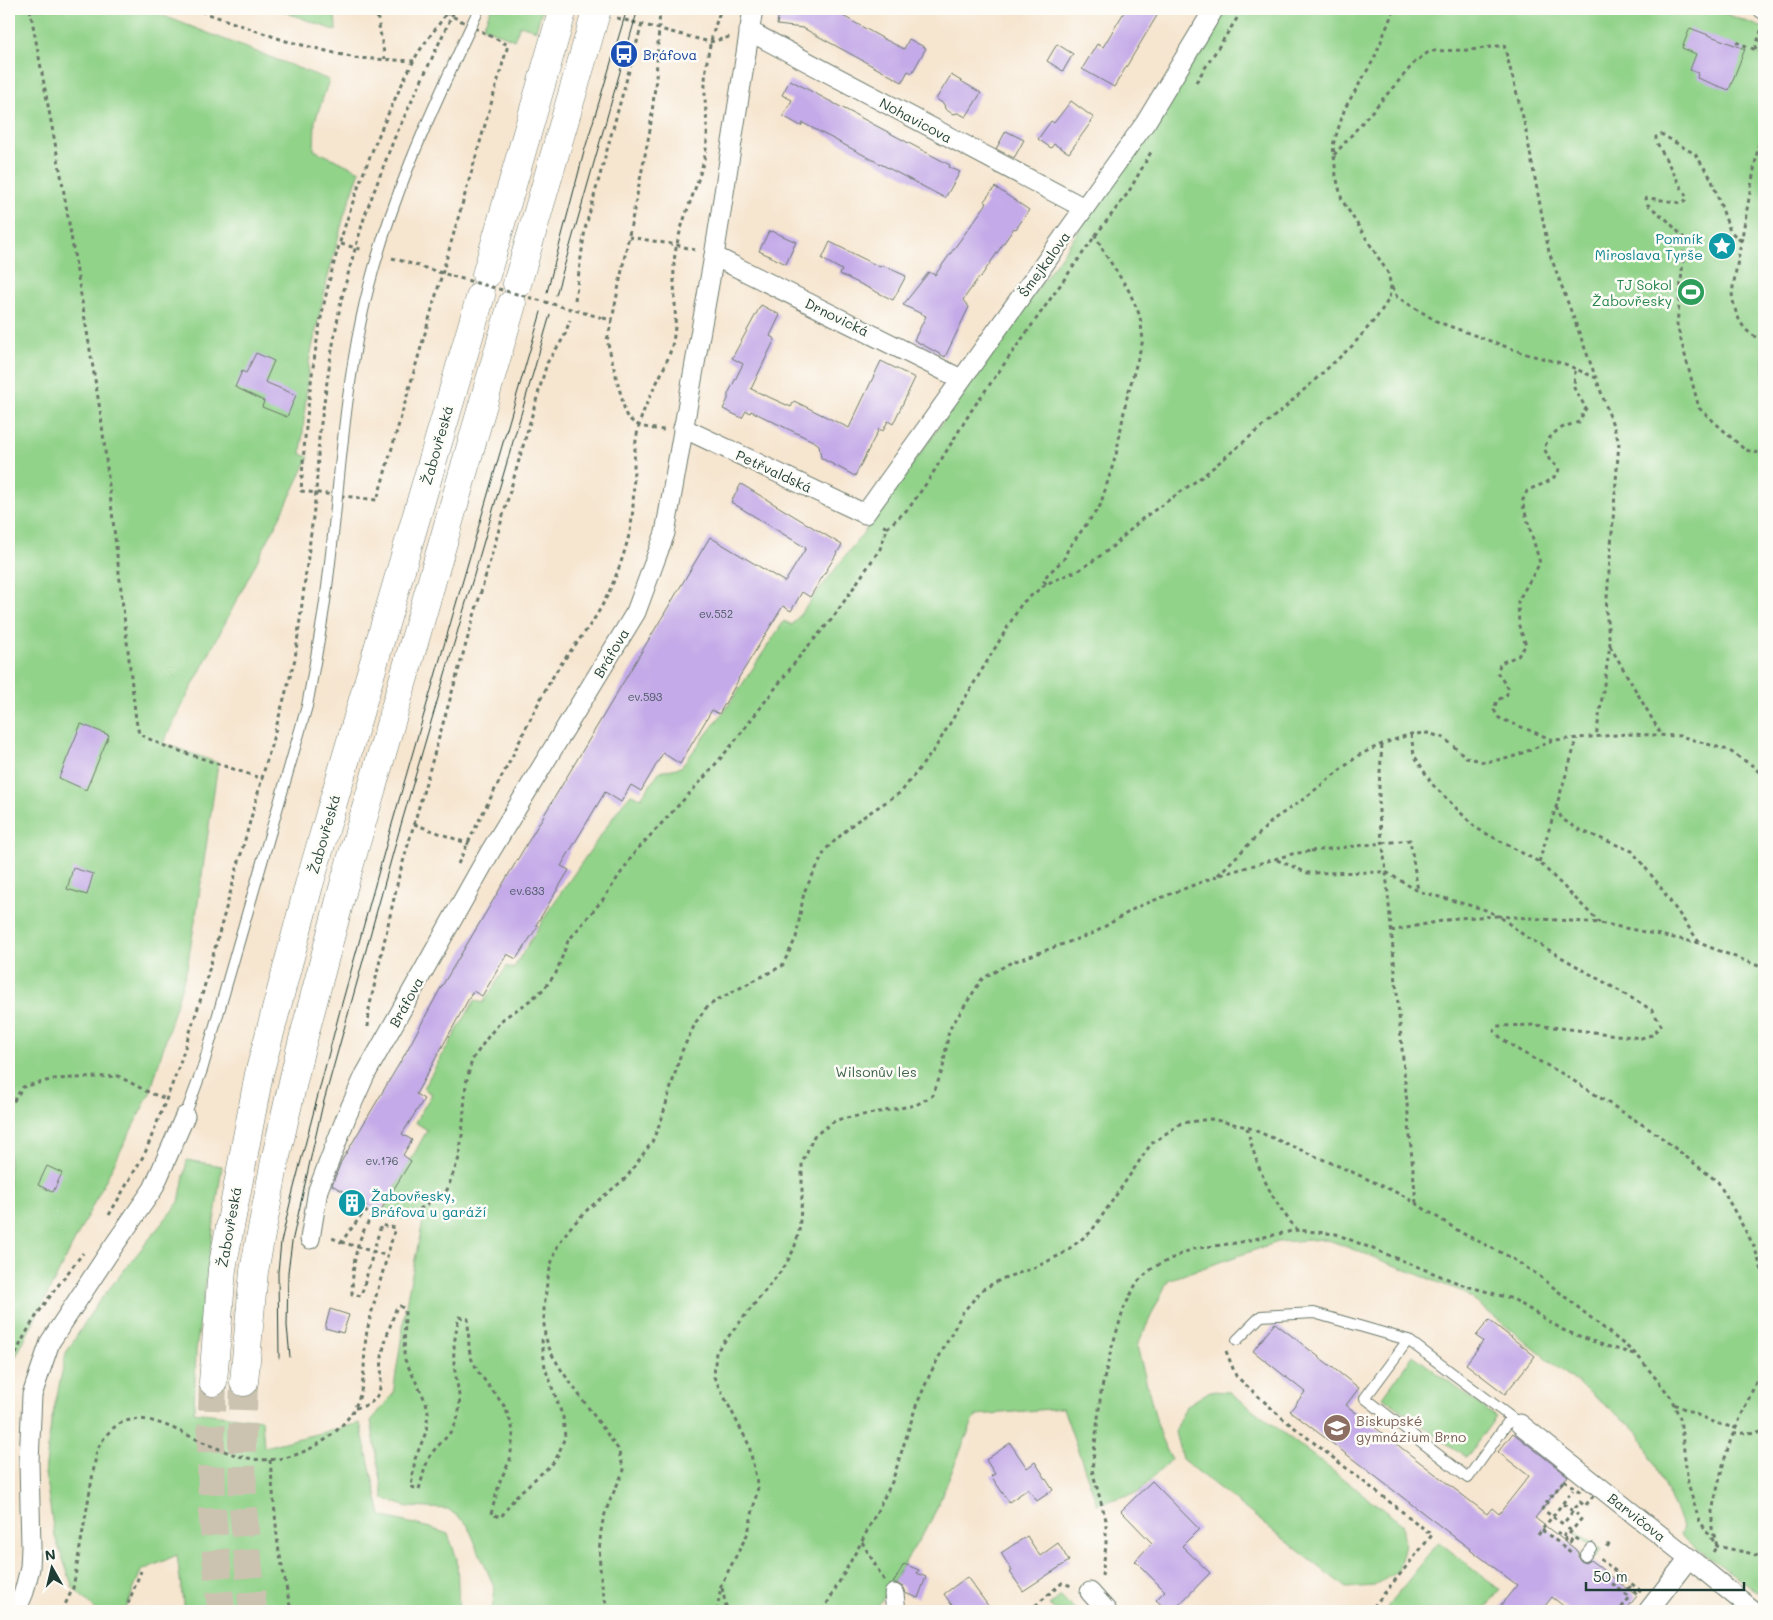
<svg xmlns="http://www.w3.org/2000/svg" width="1773" height="1620" font-family="Mali,sans-serif">
  <rect width="100%" height="100%" fill="#fdfcf7"/>
  <filter id="ink" filterUnits="userSpaceOnUse"><feTurbulence type="fractalNoise" baseFrequency=".02" numOctaves="2"/><feDisplacementMap in="SourceGraphic" scale="10" xChannelSelector="R" yChannelSelector="G"/><feConvolveMatrix kernelMatrix="1 2 1 2 8 2 1 2 1" color-interpolation-filters="sRGB"/></filter>
  <filter id="wash" filterUnits="userSpaceOnUse"><feTurbulence type="fractalNoise" baseFrequency=".0096" numOctaves="4" result="noise"/><feDisplacementMap in="SourceGraphic" scale="20" xChannelSelector="R" yChannelSelector="G"/><feGaussianBlur stdDeviation="1.12" result="paint"/><feColorMatrix in="noise" values="0 0 0 0 0 0 0 0 0 0 0 0 0 0 0 0 0 1.4 0 .05"/><feComposite in="paint" operator="in"/></filter>
  <g filter="url(#wash)">
    <rect width="100%" height="100%" fill="#f6e5cf"/>
    <g fill="#92d38a" stroke="#58885f">
      <path d="M9 9H146L329 80 315 121 314 150 360 171 344 216 327 281 309 362 301 454 309 457 285 507 163 743 218 763 198 903 187 968 150 1093 9 1370Z"/>
      <path d="M277 9H335L336 31Z"/>
      <path d="M491 9H542L536 30 520 25 514 40 483 27Z"/>
      <path d="M1224 9H1713L1764 28V1597L1680 1536 1683 1526 1639 1432 1463 1292 1326 1239 1278 1242 1168 1280 1137 1346 1161 1438 1171 1459 1139 1492 1097 1504 1063 1408 977 1415 972 1423 933 1517 875 1611H492L495 1589 467 1524 448 1509 408 1507 384 1499 371 1421 393 1394 408 1293 423 1221 381 1215 427 1130 415 1122 432 1094 423 1088 475 1000 483 1003 507 966 513 969 551 907 623 803 631 794 641 798 659 772 681 767 726 709 784 621 792 625 867 528 1153 127Z"/>
      <path d="M187 1160 222 1166 196 1351 194 1412 262 1420 264 1447 360 1423 381 1516 430 1528 448 1534 457 1559 459 1611H184L177 1555 141 1571 125 1611H97L73 1588 54 1534 45 1473 51 1423 66 1353 96 1305 179 1202Z"/>
      <path d="M1413 1355 1496 1417 1466 1458 1383 1397Z"/>
      <path d="M1210 1391 1230 1392 1402 1524 1405 1545 1398 1571 1374 1586 1346 1588 1182 1459 1175 1432 1186 1406Z"/>
      <path d="M1576 1531 1601 1550 1592 1562 1588 1559 1596 1550 1574 1533Z"/>
      <path d="M1439 1542 1500 1590 1483 1611H1392L1387 1607Z"/>
      <path d="M1061 1596 1076 1611H1056L1050 1605Z"/>
    </g>
    <g id="blocks">
      <g fill="#c4aae8">
        <path d="M779 9H847L843 16 884 39 904 49 909 39 926 48 912 73 908 71 902 82 803 28 777 25Z"/>
        <path d="M1126 9H1161L1114 87 1082 69 1097 44 1103 47Z"/>
        <path d="M1690 28 1745 49 1729 90 1697 78 1698 73 1690 70 1696 54 1682 48Z"/>
        <path d="M1057 44 1073 54 1063 71 1047 61Z"/>
        <path d="M951 75 981 93 966 117 958 113 953 114 945 109 944 104 936 99Z"/>
        <path d="M790 80 950 165 949 167 960 172 945 198 803 123 801 126 783 116 792 100 782 95Z"/>
        <path d="M1071 101 1094 118 1069 153 1054 144 1051 148 1038 139 1051 121 1054 123Z"/>
        <path d="M1006 131 1024 140 1014 158 996 149Z"/>
        <path d="M995 187 1029 210 1016 229 1014 228 980 278 979 277 963 300 969 307 945 357 914 340 926 316 903 305 929 272 935 275 987 203 984 201Z"/>
        <path d="M769 231 771 232 772 231 796 242 786 264 759 251Z"/>
        <path d="M830 242 880 267 882 265 906 276 893 300 840 274 842 270 822 259Z"/>
        <path d="M761 305 780 315 770 336 775 339 751 389 791 407 794 401 849 428 881 361 915 378 893 424 888 421 883 431 879 429 855 476 821 458 819 445 815 442 751 411 750 413 746 411 742 418 723 409 728 399V394L743 364 732 358Z"/>
        <path d="M256 353 274 361 265 382 296 395 287 417 262 407 264 401 235 387 242 371 246 373Z"/>
        <path d="M741 484 842 545 810 597 802 592 791 611 783 606 738 679H739L719 714 712 710 680 764 663 753 641 791 631 785 621 802 605 792 561 866 569 870 536 925 538 926 516 959 507 954 482 996 473 991 416 1094 424 1099 402 1134 412 1140 403 1155 411 1161 379 1213 332 1185 341 1162 405 1054 439 991 710 537 785 582 806 548 731 502Z"/>
        <path d="M81 724 109 735 86 790 59 778Z"/>
        <path d="M73 868 93 874 87 895 67 889Z"/>
        <path d="M47 1166 62 1173 53 1192 38 1185Z"/>
        <path d="M330 1309 349 1315 343 1333 325 1328Z"/>
        <path d="M1489 1320 1535 1356 1505 1394 1466 1364 1483 1341 1476 1336Z"/>
        <path d="M1275 1323 1359 1388 1346 1405 1487 1514 1492 1508 1499 1514 1529 1476 1498 1452 1513 1433 1568 1476 1535 1518 1579 1552 1578 1556 1581 1561 1585 1563 1590 1560 1637 1596 1625 1611H1570L1552 1597 1541 1611H1496L1517 1585 1290 1411 1305 1392 1253 1351Z"/>
        <path d="M1010 1443 1027 1468 1035 1462 1053 1490 1037 1501 1028 1489 1009 1502 991 1476 995 1474 986 1460Z"/>
        <path d="M1152 1481 1199 1529 1182 1546 1210 1573 1173 1611H1168L1156 1600 1165 1591 1135 1561 1152 1543 1121 1511Z"/>
        <path d="M1027 1536 1040 1556 1058 1543 1069 1561 1023 1591 1010 1572 1012 1571 1001 1553Z"/>
        <path d="M904 1564 919 1570 917 1573 926 1577 918 1598 905 1593 903 1587 898 1584 893 1583Z"/>
        <path d="M967 1577 992 1611H956L944 1594Z"/>
      </g>
    </g>
  </g>
  <g filter="url(#ink)">
    <use href="#blocks" fill-opacity="0" stroke="#6a786a" stroke-width="1"/>
    <g fill="none" stroke-linecap="round" stroke-linejoin="round">
      <g stroke="#cbc3b0" stroke-width="28" stroke-dasharray="28 14" stroke-linecap="butt">
        <path d="M213 1382 211 1442 212 1510 221 1611"/>
        <path d="M244 1382 242 1442 243 1508 253 1611"/>
      </g>
      <defs>
        <g id="lane">
          <path d="M185 1116 202 1070 307 706C315 664 323 621 328 579 339 492 343 405 361 320 384 210 432 109 479 9"/>
          <path d="M1237 1340 1261 1316 1314 1313 1408 1340 1520 1424"/>
          <path d="M1408 1340 1365 1398 1468 1478 1511 1418"/>
          <path d="M1585 1556 1591 1548"/>
        </g>
        <g id="street">
          <path d="M1763 9H1764"/>
          <path d="M749 31 1084 208"/>
          <path d="M714 256 961 379"/>
          <path d="M683 428 865 514 1146 122 1214 9"/>
          <path d="M310 1239 318 1190 347 1115 365 1075 490 852 636 612 665 533 714 256 753 9"/>
          <path d="M1520 1424 1689 1558 1754 1611"/>
          <path d="M1090 1592 1107 1611"/>
          <path d="M894 1594 896 1611"/>
          <path d="M16 1611 24 1592 30 1568 31 1547 29 1462 32 1395 50 1342 108 1254 153 1189 185 1116"/>
          <path d="M1648 1611 1689 1558"/>
        </g>
        <g id="highway">
          <path d="M486 275 563 9"/>
          <path d="M517 284 597 9"/>
          <path d="M213 1382 222 1269 259 1074 309 885 481 295"/>
          <path d="M244 1382 254 1271 275 1161 300 1051 345 881 512 304"/>
        </g>
      </defs>
      <use href="#lane" stroke="#6a786a" stroke-width="12"/>
      <use href="#street" stroke="#6a786a" stroke-width="21"/>
      <use href="#highway" stroke="#6a786a" stroke-width="29"/>
      <g stroke="#6a786a" stroke-width="3" stroke-dasharray="4 4" stroke-linecap="butt">
        <path d="M30 9 61 175 101 416 136 720 139 734 162 745 263 779"/>
        <path d="M194 9 286 41 355 58 414 61"/>
        <path d="M376 9 385 59"/>
        <path d="M446 13 508 45 377 500 301 491C304 445 308 399 315 354 329 254 368 150 414 60 423 43 437 29 446 13Z"/>
        <path d="M617 18 710 42 730 37"/>
        <path d="M1736 42 1764 53"/>
        <path d="M1755 49 1762 28"/>
        <path d="M1196 82 1243 9"/>
        <path d="M1763 120 1732 293C1734 312 1742 336 1764 339"/>
        <path d="M1334 155 1416 61 1430 51 1471 50 1504 45 1524 121 1549 252 1596 378"/>
        <path d="M629 237 677 245 695 250"/>
        <path d="M1741 241 1730 231 1711 178 1695 154 1661 134 1656 137V141L1687 198 1684 202 1681 203 1649 198 1645 199 1648 205 1667 220 1685 239 1677 325 1699 408 1745 450 1764 454"/>
        <path d="M341 244 364 250"/>
        <path d="M392 258 452 276"/>
        <path d="M1392 287 1397 297 1438 322 1526 354 1565 364 1596 378 1619 442 1606 611 1610 645 1596 737"/>
        <path d="M575 300 585 229 642 24"/>
        <path d="M603 318 612 320 650 130 656 78 660 9"/>
        <path d="M612 320 607 340 626 415C636 428 649 428 664 430"/>
        <path d="M887 528 909 508 928 481 973 408 1095 236 1128 193 1151 152"/>
        <path d="M1046 584 1044 581 1047 575 1064 559 1068 549 1100 506 1116 455 1126 401 1143 340 1140 316 1129 291 1104 252 1095 235"/>
        <path d="M1610 646 1662 736"/>
        <path d="M1411 734 1414 755 1432 784 1476 828 1539 862 1600 923"/>
        <path d="M1553 740 1499 718 1494 710 1497 700 1506 696 1509 689 1498 674 1500 663 1518 656 1526 645 1519 626 1518 601 1540 563 1522 502 1527 491C1537 485 1558 481 1559 468L1550 461 1544 448C1552 430 1562 427 1579 422L1586 408 1574 388 1575 369"/>
        <path d="M1382 745 1379 786V814L1386 872 1416 1203"/>
        <path d="M1556 807 1562 819 1580 830 1632 851 1656 881 1699 942"/>
        <path d="M414 824 469 844"/>
        <path d="M1277 860 1308 873 1386 872 1418 891 1483 909 1499 916 1600 923 1699 943 1764 968"/>
        <path d="M1539 862 1577 739"/>
        <path d="M458 864C474 829 492 795 510 761 523 734 536 706 551 680 564 657 582 638 596 616 612 590 623 560 630 531 637 496 630 459 639 426 646 396 667 371 673 341 679 312 671 283 675 254 681 217 700 185 706 149 709 131 705 111 705 94 704 64 711 36 721 9"/>
        <path d="M1218 875 1274 819 1301 801 1359 755 1382 744 1411 734 1428 733 1444 738 1466 757 1484 762 1510 758 1554 740 1628 734 1680 736 1728 750 1753 766 1764 777"/>
        <path d="M1391 931 1457 918 1499 916 1525 936 1652 1010 1661 1025 1652 1035 1641 1038 1536 1025 1497 1026 1494 1031 1502 1039 1520 1051 1563 1074 1657 1134 1718 1182 1754 1246 1764 1277"/>
        <path d="M368 1027 369 1009 399 876 414 824 547 363 564 337 570 320"/>
        <path d="M9 1108 23 1087 54 1079 118 1076 150 1093 167 1099"/>
        <path d="M1247 1128C1257 1169 1270 1198 1297 1230"/>
        <path d="M413 1214 447 1190 459 1158 462 1136 466 1083 472 1060 490 1034 504 1018 524 1005 544 989 556 973 568 941 604 898 635 852 701 781 731 746 803 652 832 619 880 549 887 528 881 524"/>
        <path d="M109 1215 145 1153 177 1072 202 995 295 659 316 493 319 437 330 361 341 301 351 263 365 215 394 139 455 9"/>
        <path d="M341 1242 388 1256"/>
        <path d="M1226 1351 1236 1376 1281 1417 1432 1535 1374 1606 1381 1611"/>
        <path d="M9 1377C18 1332 56 1289 83 1253"/>
        <path d="M1674 1404 1715 1423 1736 1428"/>
        <path d="M355 1408C390 1403 378 1375 383 1351 386 1337 391 1323 396 1309L400 1306 403 1308 405 1311 404 1358 426 1402 428 1412 426 1432 415 1459 411 1487 419 1489C423 1477 425 1463 432 1453 442 1440 454 1433 458 1416 462 1401 457 1386 455 1371 452 1352 455 1335 459 1317L468 1319 469 1348 471 1358 479 1373 505 1407 512 1426 513 1436 510 1460 500 1481 491 1514 501 1517 517 1495 553 1463 558 1455 565 1437 563 1417 545 1368 542 1340 545 1336"/>
        <path d="M1733 1434 1758 1432 1764 1430"/>
        <path d="M270 1460 278 1546 291 1611"/>
        <path d="M1564 1480 1579 1491 1583 1486 1594 1495 1585 1506 1580 1502 1563 1524 1542 1509Z"/>
        <path d="M1563 1504 1578 1515"/>
        <path d="M1542 1530 1572 1553"/>
        <path d="M1557 1532 1563 1537 1569 1529 1571 1531"/>
        <path d="M1538 1535 1573 1490"/>
        <path d="M1578 1540 1573 1537 1570 1542 1565 1539 1582 1518"/>
        <path d="M862 1542 884 1580"/>
        <path d="M1607 1547 1611 1541"/>
        <path d="M1713 1552 1717 1546 1712 1528V1511L1724 1461 1731 1439 1764 1364"/>
        <path d="M1600 1559 1641 1591"/>
        <path d="M1593 1569 1630 1597 1619 1611"/>
        <path d="M1102 1576 1106 1545V1520L1092 1470 1101 1392 1111 1350 1124 1308 1137 1282 1154 1267 1192 1249 1236 1243 1297 1230 1336 1234 1463 1285 1513 1299 1563 1330 1603 1345 1634 1354"/>
        <path d="M722 1588 727 1611"/>
        <path d="M1628 1589 1630 1587 1637 1594"/>
        <path d="M62 1611 73 1588 97 1450C121 1402 156 1420 194 1438 210 1445 226 1453 243 1457 267 1463 292 1459 313 1447 329 1439 345 1425 354 1409 368 1384 362 1357 367 1331 375 1297 386 1262 395 1228L381 1225 361 1296 352 1294C353 1264 355 1242 372 1216L365 1211 341 1242 330 1237"/>
        <path d="M125 1611 141 1571"/>
        <path d="M608 1611C600 1583 597 1554 602 1525 606 1506 616 1488 624 1470L618 1449 562 1371 551 1353 545 1336 544 1324V1308L547 1283 551 1264 558 1245 569 1229 589 1208 626 1178 652 1142 662 1118 681 1053 696 1022 706 1008 717 1000 782 966 796 938 804 892 826 849 854 823 901 792 934 750 1022 603 1046 584 1081 569 1110 549 1142 519 1203 476 1283 409 1352 346 1377 317 1389 299 1391 286 1388 273 1342 200 1336 176 1333 145 1345 108 1374 59 1394 9"/>
        <path d="M717 1611 721 1585 748 1533 758 1487 749 1445 714 1377 716 1352 785 1266 794 1249 799 1232 802 1197V1163L814 1136 836 1120 916 1105 933 1095 943 1068 949 1030 982 979 1010 963 1094 933 1137 907 1217 876 1292 854 1311 851"/>
        <path d="M823 1611 862 1541 892 1482 916 1406 931 1372 963 1312 983 1289 1004 1278 1034 1268 1062 1254 1091 1232 1151 1144 1181 1123 1211 1119 1247 1127 1350 1171 1404 1196 1462 1233 1508 1256 1538 1275 1637 1355 1670 1396 1680 1418 1688 1483 1699 1520 1717 1546 1749 1553 1764 1558"/>
        <path d="M1029 1611 1062 1583 1072 1586"/>
      </g>
      <use href="#lane" stroke="#fff" stroke-width="10"/>
      <use href="#street" stroke="#fff" stroke-width="19"/>
      <use href="#highway" stroke="#fff" stroke-width="28"/>
      <g stroke="#1f3d34" stroke-width="1">
        <path d="M547 292 584 152 627 9"/>
        <path d="M556 295 638 9"/>
        <path d="M290 1357 287 1326 288 1272 292 1242 322 1108 398 835 550 315"/>
        <path d="M279 1358 278 1272 281 1242 291 1199 339 1014 390 831 541 312"/>
      </g>
      <g stroke="#6a786a" stroke-width="3" stroke-dasharray="4 4" stroke-linecap="butt">
        <path d="M452 276 603 318"/>
        <path d="M1311 851 1410 840 1418 891"/>
      </g>
    </g>
  </g>
  <defs>
    <symbol id="bus-disc" viewBox="-11 -11 22 22"><circle r="9.5" fill="#1a4fb4" stroke="#fdfcf7"/><path d="M-5-6H5V4H4V6H2V4H-2V6H-4V4H-5ZM-3.5-4V0h7V-4ZM-3.5 1.2v1.5H-2V1.2ZM2 1.2v1.5H3.5V1.2Z" fill="#fff"/></symbol>
    <symbol id="sight-disc" viewBox="-11 -11 22 22"><circle r="9.5" fill="#0f9aa8" stroke="#fdfcf7"/><path d="M0-6L1.8-2.2L6-1.7L2.9 1.2L3.7 5.4L0 3.3L-3.7 5.4L-2.9 1.2L-6-1.7L-1.8-2.2Z" fill="#fff"/></symbol>
    <symbol id="stadium-disc" viewBox="-11 -11 22 22"><circle r="9.5" fill="#2e9e5b" stroke="#fdfcf7"/><path d="M0-5a6.5 5 0 1 0 0 10a6.5 5 0 1 0 0-10ZM-3.5-1.8h7v3.6h-7Z" fill="#fff"/></symbol>
    <symbol id="building-disc" viewBox="-11 -11 22 22"><circle r="9.5" fill="#0f9aa8" stroke="#fdfcf7"/><path d="M-4-6H4V6H1V3H-1V6H-4ZM-2.5-4.3h1.7v1.8h-1.7ZM.8-4.3h1.7v1.8H.8ZM-2.5-1h1.7V.8h-1.7ZM.8-1h1.7V.8H.8Z" fill="#fff"/></symbol>
    <symbol id="school-disc" viewBox="-11 -11 22 22"><circle r="9.5" fill="#8d6e63" stroke="#fdfcf7"/><path d="M0-5L7-2L0 1L-7-2ZM-4 1L0 2.5L4 1V4Q0 6-4 4Z" fill="#fff"/></symbol>
  </defs>
  <g fill-rule="evenodd">
    <use href="#bus-disc" x="608" y="38" width="32" height="32"/>
    <use href="#sight-disc" x="1706" y="230" width="32" height="32"/>
    <use href="#stadium-disc" x="1675" y="276" width="32" height="32"/>
    <use href="#building-disc" x="336" y="1187" width="32" height="32"/>
    <use href="#school-disc" x="1321" y="1412" width="32" height="32"/>
  </g>
  <g text-anchor="middle" dominant-baseline="central" stroke-width="5" stroke-linejoin="round" paint-order="stroke">
    <g font-size="11" fill="#485861">
      <text x="716" y="613">ev.552</text>
      <text x="645" y="696">ev.593</text>
      <text x="527" y="890">ev.633</text>
      <text x="382" y="1160">ev.176</text>
    </g>
    <g font-size="14" fill="#164399" stroke="#fdfcf7" text-anchor="start">
      <text x="643" y="54">Bráfova</text>
    </g>
    <g font-size="14" fill="#1f3d34" stroke="#fdfcf7">
      <text transform="translate(916 120) rotate(28)">Nohavicova</text>
      <text transform="translate(1044 264) rotate(-54)">Šmejkalova</text>
      <text transform="translate(837 317) rotate(26)">Drnovická</text>
      <text transform="translate(437 445) rotate(-74)">Žabovřeská</text>
      <text transform="translate(774 471) rotate(25)">Petřvaldská</text>
      <text transform="translate(611 653) rotate(-59)">Bráfova</text>
      <text transform="translate(324 834) rotate(-74)">Žabovřeská</text>
      <text transform="translate(406 1002) rotate(-61)">Bráfova</text>
      <text transform="translate(229 1227) rotate(-80)">Žabovřeská</text>
      <text transform="translate(1637 1517) rotate(38)">Barvičova</text>
    </g>
    <g font-size="14" fill="#0d838f" stroke="#fdfcf7" text-anchor="end">
      <text x="1703" y="238">Pomník<tspan x="1703" dy="16">Miroslava Tyrše</tspan></text>
      <text x="371" y="1195" text-anchor="start">Žabovřesky,<tspan x="371" dy="16">Bráfova u garáží</tspan></text>
    </g>
    <g font-size="14" fill="#27864d" stroke="#fdfcf7" text-anchor="end">
      <text x="1672" y="284">TJ Sokol<tspan x="1672" dy="16">Žabovřesky</tspan></text>
    </g>
    <g font-size="14" fill="#3c624a" stroke="#fdfcf7">
      <text x="876" y="1071">Wilsonův les</text>
    </g>
    <g font-size="14" fill="#785e54" stroke="#fdfcf7" text-anchor="start">
      <text x="1356" y="1420">Biskupské<tspan x="1356" dy="16">gymnázium Brno</tspan></text>
    </g>
  </g>
  <rect width="1773" height="1620" fill="none" stroke="#fdfcf7" stroke-width="30"/>
  <g transform="translate(52 1568) rotate(352)" stroke="#fdfcf7" stroke-width="4" paint-order="stroke">
  <path d="M0-4L9 19L0 12L-9 19Z" fill="#1f3d34"/>
  <text y="-8" font-size="14" font-weight="bold" text-anchor="middle" fill="#1f3d34">N</text>
  </g>
  <path d="M1586 1582v8h158v-8" fill="none" stroke="#1f3d34" stroke-width="2.5"/>
  <text x="1593" y="1582" font-size="15" fill="#1f3d34" stroke="#fdfcf7" stroke-width="4" paint-order="stroke">50 m</text>
</svg>
